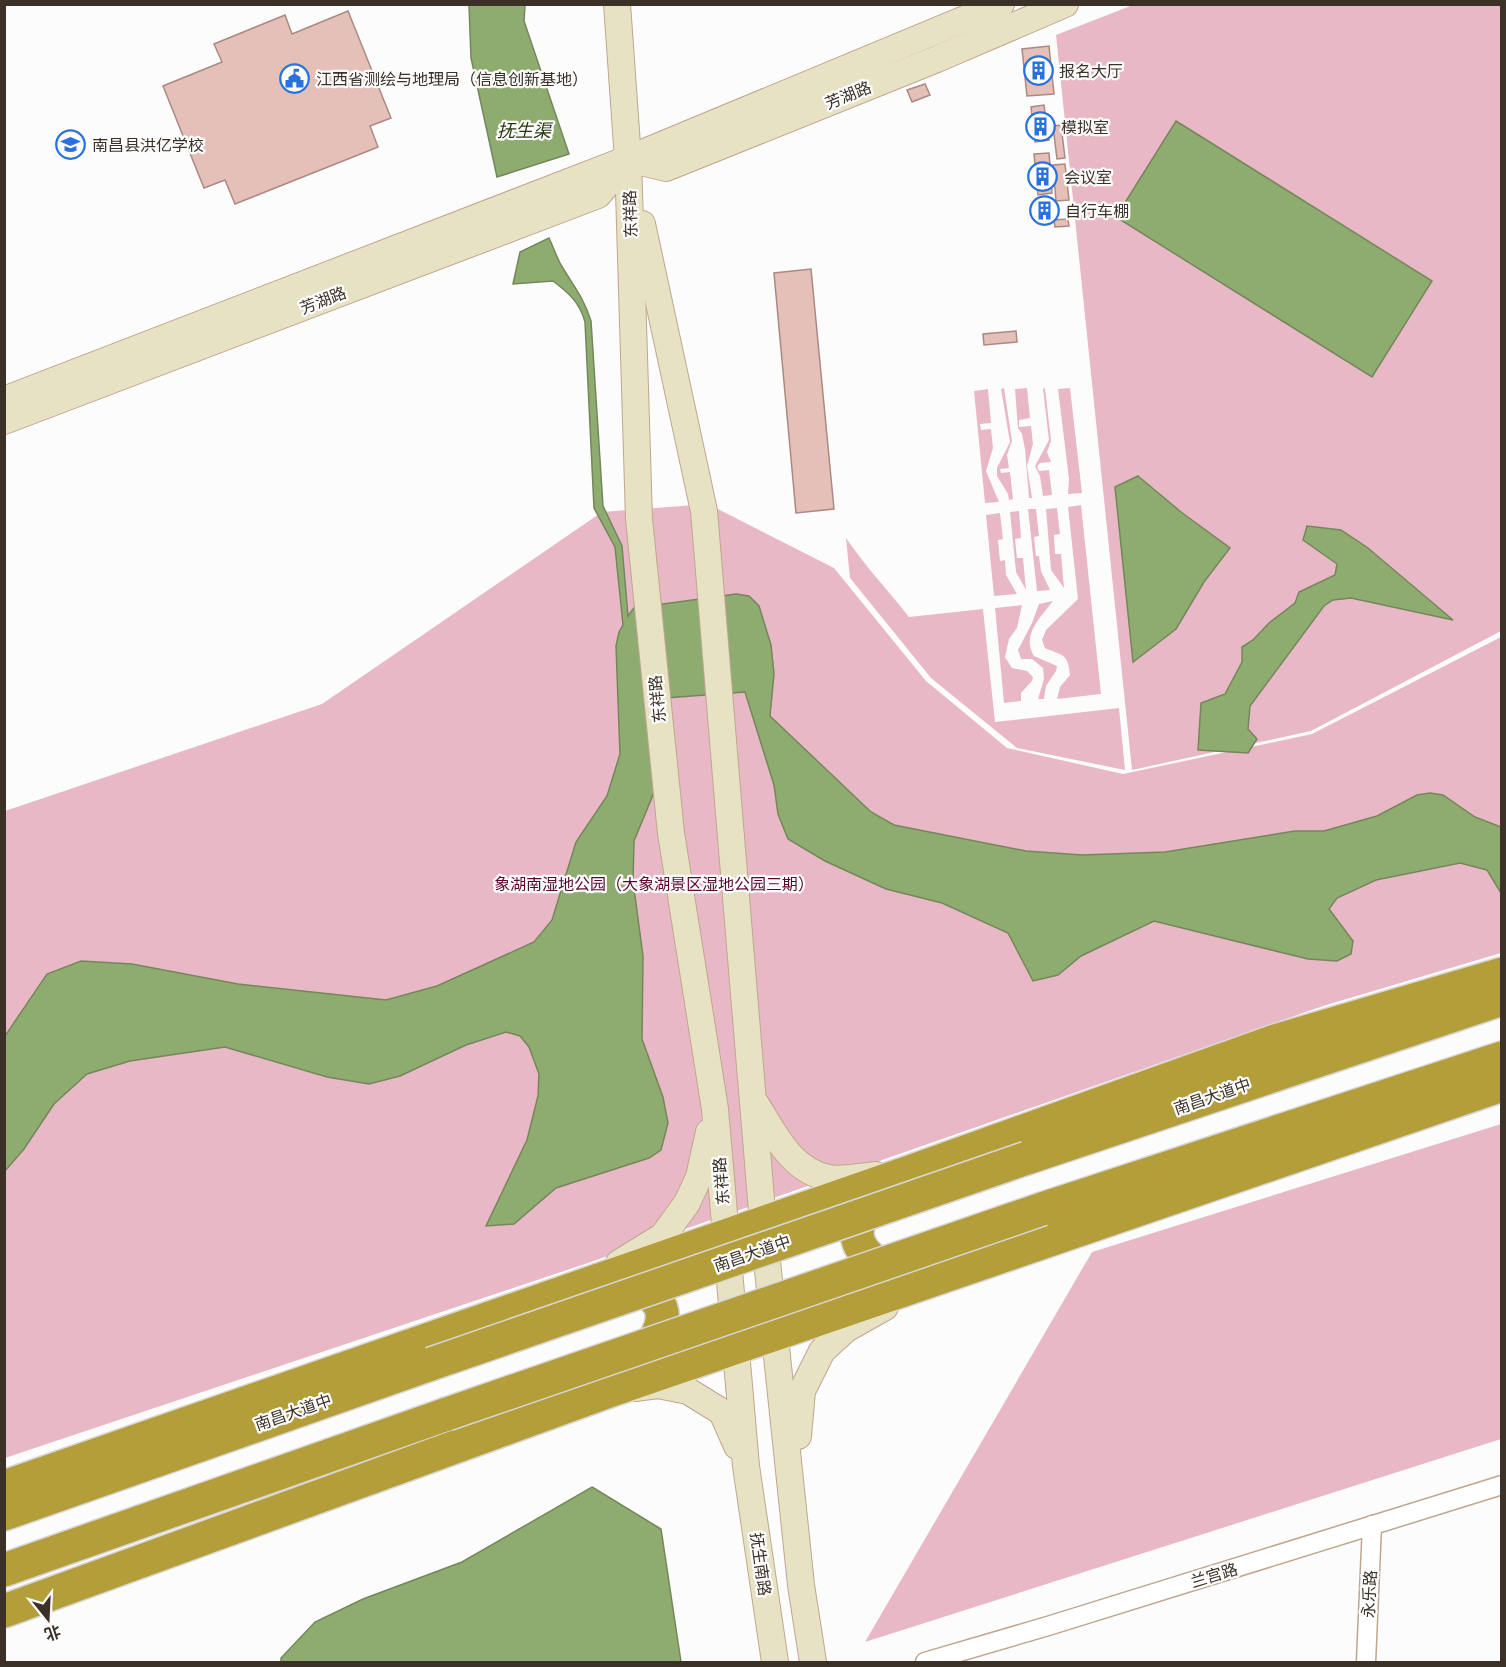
<svg xmlns="http://www.w3.org/2000/svg" width="1506" height="1667" font-family="Helvetica,'Noto Sans SC',sans-serif">
<style>
.green{fill:#e9b8c7}
.water{fill:#8eac70;stroke:#75875a;stroke-width:1.5}
.building{fill:#e5c0b8;stroke:#ab8982;stroke-width:1.5}
.lines{fill:none;stroke-linecap:round;stroke-linejoin:round}
.street-casing{stroke:#c0a68f;stroke-width:21}
.secondary-casing{stroke:#c0a68f;stroke-width:28}
.highway-casing{stroke:#d8d6d4;stroke-width:36}
.street{stroke:#fff;stroke-width:18}
.secondary{stroke:#e8e2c4;stroke-width:26}
.highway{stroke:#b39e39;stroke-width:33}
.highway-bridge-casing{stroke:#d8d6d4;stroke-width:36;stroke-linecap:butt}
.highway-bridge{stroke:#b39e39;stroke-width:33}
.labels{text-anchor:middle;stroke-width:4.5;stroke-linejoin:round;paint-order:stroke}
.poi-label{font-size:16px;fill:#3b3127;stroke:#fcfcfc;text-anchor:start}
.street-label{font-size:16px;fill:#3b3127;stroke:#fcfcfc}
.park-label{font-size:16px;fill:#5a0630;stroke:#fcfcfc}
.water-label{font-size:18px;font-style:italic;fill:#25380c;stroke:#fcfcfc}
</style>
<rect width="100%" height="100%" fill="#fcfcfc"/>
<!-- green -->
<g class="green">
<path d="M1133,5h368v626l-190,100 -179,39 -76,-735z"/>
<path d="M1004,388l8,53 -5,14 2,13 -9,1 1,4 9,-1 3,27 -4,1 -1,-6 -11,-18v-8l13,-26 -9,-53z"/>
<path d="M1027,388l3,30 -11,2v7l12,-1 2,18 -6,22 5,32h-3l-4,-49 -3,-15 -4,-6 -3,-39z"/>
<path d="M1045,388l6,53 -4,11 4,10 -11,1 -3,3 2,5 10,-1 3,25 -9,1 -3,-20 -5,-10 14,-26 -6,-51z"/>
<path d="M1070,388l12,105 -14,1 1,-15 -11,-90z"/>
<path d="M988,389l3,34 -11,1 1,6 10,-1 2,19 -7,23 13,31 -14,1 -11,-112z"/>
<path d="M708,504l126,64 92,113 81,67 116,26 189,-40 189,-97v316l-178,53 -741,259 -577,193v-647l317,-107 280,-192z"/>
<path d="M1081,505l20,189 -44,5 3,-12 10,-12c-2,-22 -7,-19 -25,-27l-3,-8 4,-10 32,-31 -10,-92z"/>
<path d="M1057,508l3,26 -6,1 1,19h6l3,34 -13,-18 -5,-61z"/>
<path d="M1028,509h8l3,27 -5,1 2,19h3l2,15 9,19 -13,1z"/>
<path d="M1019,511l2,27 -6,1 2,19h6l3,32 -10,-18 -6,-60z"/>
<path d="M1000,513l3,26 -5,1 2,21 5,-1 1,15 11,19 -23,2 -8,-81z"/>
<path d="M846,538c19,28 42,52 63,79l74,-8 12,113 124,-14 6,62 -108,-22 -86,-70 -81,-100z"/>
<path d="M1053,601c-12,16 -32,34 -19,55l23,10 -1,5 -10,15 -2,13h-6l6,-20 -1,-11 -11,-9h-11l-3,-9 14,-27 7,-19z"/>
<path d="M1022,605l-5,23 -8,11 -4,18 7,11 15,3 6,6 -1,4 -11,12v8l-17,2 -9,-95z"/>
<path d="M1501,1124v315l-636,203 227,-390z"/>
</g>
<!-- water -->
<g class="water">
<path d="M469,5h56l-1,16 45,133 -72,23 -26,-119z"/>
<path d="M1176,121l256,160 -60,96 -256,-160z"/>
<path d="M549,238c4,8 7,18 12,27 12,20 23,33 30,56l12,185 19,40 6,70 6,-8 102,-14 13,2 10,10 12,39 3,29 -4,42 101,96 23,13 132,26 56,4 83,-3 130,-21h29l53,-15 40,-21 13,-2 13,2 32,22 26,10v66l-14,-23 -27,-7 -84,17 -39,18 -8,11 24,32 -2,13 -14,7 -29,-2 -154,-38 -73,35 -23,19 -25,6 -25,-48 -66,-30 -56,-14 -61,-28 -37,-22 -10,-25 -4,-29 -29,-93 -93,7 3,91 -21,51 -1,40 10,75 -1,83 21,58 5,26 -7,27 -12,8 -93,30 -42,36 -28,2 41,-86 11,-44 1,-22 -10,-27 -9,-11 -14,-4 -40,13 -66,31 -31,8 -42,-7 -102,-30 -95,14 -43,13 -33,30 -30,45 -19,22v-135l42,-62 34,-13 51,3 106,20 148,16 51,-14 97,-44 18,-22 24,-78 31,-46 13,-42 -4,-108 3,-14 4,-7 -8,-78 -21,-39 -9,-186c-5,-19 -16,-29 -32,-41l-40,3 7,-32z"/>
<path d="M1138,476l43,36 49,36 -26,34 -28,47 -43,33 -18,-175z"/>
<path d="M1307,526l34,4 27,18 85,72 -102,-22 -18,2 -9,6 -74,100 -2,23 9,10 -9,14 -50,-3 3,-47 24,-9 17,-32v-15l11,-7 16,-17 26,-20 4,-11 36,-17 2,-11 -34,-24z"/>
<path d="M592,1487l69,42 20,133h-400v-4l34,-36 48,-23 99,-37z"/>
</g>
<!-- building -->
<g class="building">
<path d="M348,11l43,107 -21,8 8,21 -143,57 -10,-24 -21,8 -41,-102 59,-24 -8,-18 71,-29 7,19z"/>
<path d="M1049,46l5,48 -27,2 -5,-47z"/>
<path d="M925,84l5,11 -18,7 -5,-12z"/>
<path d="M1044,105l5,35 -14,2 -4,-35z"/>
<path d="M1061,125l4,33 -8,1 -4,-33z"/>
<path d="M1049,153l3,40 -14,2 -4,-41z"/>
<path d="M1065,164l4,36 -13,1 -3,-36z"/>
<path d="M1050,201l1,20 -13,1 -1,-20z"/>
<path d="M1068,219l1,7 -14,1 -1,-7z"/>
<path d="M811,269l23,240 -38,4 -22,-240z"/>
<path d="M1016,331l1,11 -33,3 -1,-11z"/>
</g>
<g class="lines">
<defs>
<g id="street">
<path d="M925,1662l123,-36 454,-141"/>
<path d="M1366,1662l6,-137"/>
</g>
<g id="secondary">
<path d="M617,4l11,155 11,360 32,314 44,276 31,357 29,196"/>
<path d="M642,224l62,287 59,712 38,362 12,77"/>
<path d="M4,400l624,-241 373,-155"/>
<path d="M4,421l594,-226 30,-36 38,9 271,-109 128,-55"/>
<path d="M756,1104c18,29 35,67 73,74 14,3 33,-2 47,-3"/>
<path d="M619,1263l44,-27 24,-33 12,-26 10,-45"/>
<path d="M635,1388l23,-3 30,6 34,21 15,34"/>
<path d="M798,1436l4,-45 20,-40 24,-22 39,-22"/>
</g>
<g id="highway">
<path d="M1027,1158l475,-159"/>
<path d="M880,1197c-28,23 -33,47 0,68 7,4 13,8 21,10"/>
<path d="M1042,1209l460,-151"/>
<path d="M619,1285c11,0 18,4 27,8 32,16 10,49 -7,67"/>
<path d="M4,1487l908,-316 363,-130 227,-67"/>
<path d="M4,1514l427,-150"/>
<path d="M4,1570l443,-156"/>
<path d="M4,1611l605,-220 893,-306"/>
</g>
</defs>
<!-- street casing -->
<use href="#street" class="street-casing"/>
<!-- secondary casing -->
<use href="#secondary" class="secondary-casing"/>
<!-- highway casing -->
<use href="#highway" class="highway-casing"/>
<!-- street -->
<use href="#street" class="street"/>
<!-- secondary -->
<use href="#secondary" class="secondary"/>
<!-- highway -->
<use href="#highway" class="highway"/>
<defs>
<g id="highway-bridge">
<path d="M431,1364l596,-206"/>
<path d="M447,1414l595,-205"/>
</g>
</defs>
<!-- highway-bridge casing -->
<use href="#highway-bridge" class="highway-bridge-casing"/>
<!-- highway-bridge -->
<use href="#highway-bridge" class="highway-bridge"/>
</g>
<!-- icons -->
<defs>
<symbol id="building-ring" viewBox="-11 -11 22 22"><circle r="9.5" fill="#fcfcfc" stroke="#2972de" stroke-width="1.5"/><path d="M-4-6H4V6H1V3H-1V6H-4ZM-2.5-4.3h1.7v1.8h-1.7ZM.8-4.3h1.7v1.8H.8ZM-2.5-1h1.7V.8h-1.7ZM.8-1h1.7V.8H.8Z" fill="#2972de"/></symbol>
<symbol id="civic-ring" viewBox="-11 -11 22 22"><circle r="9.5" fill="#fcfcfc" stroke="#2972de" stroke-width="1.5"/><path d="M-.6-6.5H3V-4.5H.6V-3L4-1V1h2V6H-6V1h2V-1L-.6-3ZM-1.2 2.5V6h2.4V2.5Z" fill="#2972de"/></symbol>
<symbol id="school-ring" viewBox="-11 -11 22 22"><circle r="9.5" fill="#fcfcfc" stroke="#2972de" stroke-width="1.5"/><path d="M0-5L7-2L0 1L-7-2ZM-4 1L0 2.5L4 1V4Q0 6-4 4Z" fill="#2972de"/></symbol>
</defs>
<g fill-rule="evenodd">
<use href="#building-ring" x="1022" y="54" width="33" height="33"/>
<use href="#civic-ring" x="278" y="62" width="33" height="33"/>
<use href="#building-ring" x="1024" y="110" width="33" height="33"/>
<use href="#school-ring" x="54" y="128" width="33" height="33"/>
<use href="#building-ring" x="1026" y="160" width="33" height="33"/>
<use href="#building-ring" x="1028" y="194" width="33" height="33"/>
</g>
<g class="labels">
<!-- poi labels -->
<g class="poi-label">
<text x="1059" y="77">报名大厅</text>
<text x="316" y="85">江西省测绘与地理局（信息创新基地）</text>
<text x="1061" y="133">模拟室</text>
<text x="92" y="151">南昌县洪亿学校</text>
<text x="1064" y="183">会议室</text>
<text x="1065" y="217">自行车棚</text>
</g>
<!-- street labels -->
<g class="street-label">
<text transform="translate(848 95) rotate(-22)" y="6">芳湖路</text>
<text transform="translate(630 214) rotate(-92)" y="6">东祥路</text>
<text transform="translate(323 300) rotate(-21)" y="6">芳湖路</text>
<text transform="translate(657 699) rotate(-96)" y="6">东祥路</text>
<text transform="translate(1212 1096) rotate(-19)" y="6">南昌大道中</text>
<text transform="translate(721 1181) rotate(-95)" y="6">东祥路</text>
<text transform="translate(752 1253) rotate(-19)" y="6">南昌大道中</text>
<text transform="translate(293 1412) rotate(-19)" y="6">南昌大道中</text>
<text transform="translate(761 1564) rotate(82)" y="6">抚生南路</text>
<text transform="translate(1214 1575) rotate(-17)" y="6">兰宫路</text>
<text transform="translate(1369 1594) rotate(-87)" y="6">永乐路</text>
</g>
<!-- park labels -->
<g class="park-label">
<text x="654" y="890">象湖南湿地公园（大象湖景区湿地公园三期）</text>
</g>
<!-- water labels -->
<g class="water-label">
<text x="524" y="137">抚生渠</text>
</g>
</g>
<!-- border -->
<rect width="1506" height="1667" fill="none" stroke="#3b3127" stroke-width="12"/>
<!-- north arrow -->
<g transform="translate(48 1619) rotate(162)" stroke="#fcfcfc" stroke-width="4.5" paint-order="stroke">
<path d="M0-4.5L10 22L0 15L-10 22Z" fill="#3b3127"/>
<text y="-9" font-size="16" font-weight="bold" text-anchor="middle" fill="#3b3127">北</text>
</g>
</svg>
